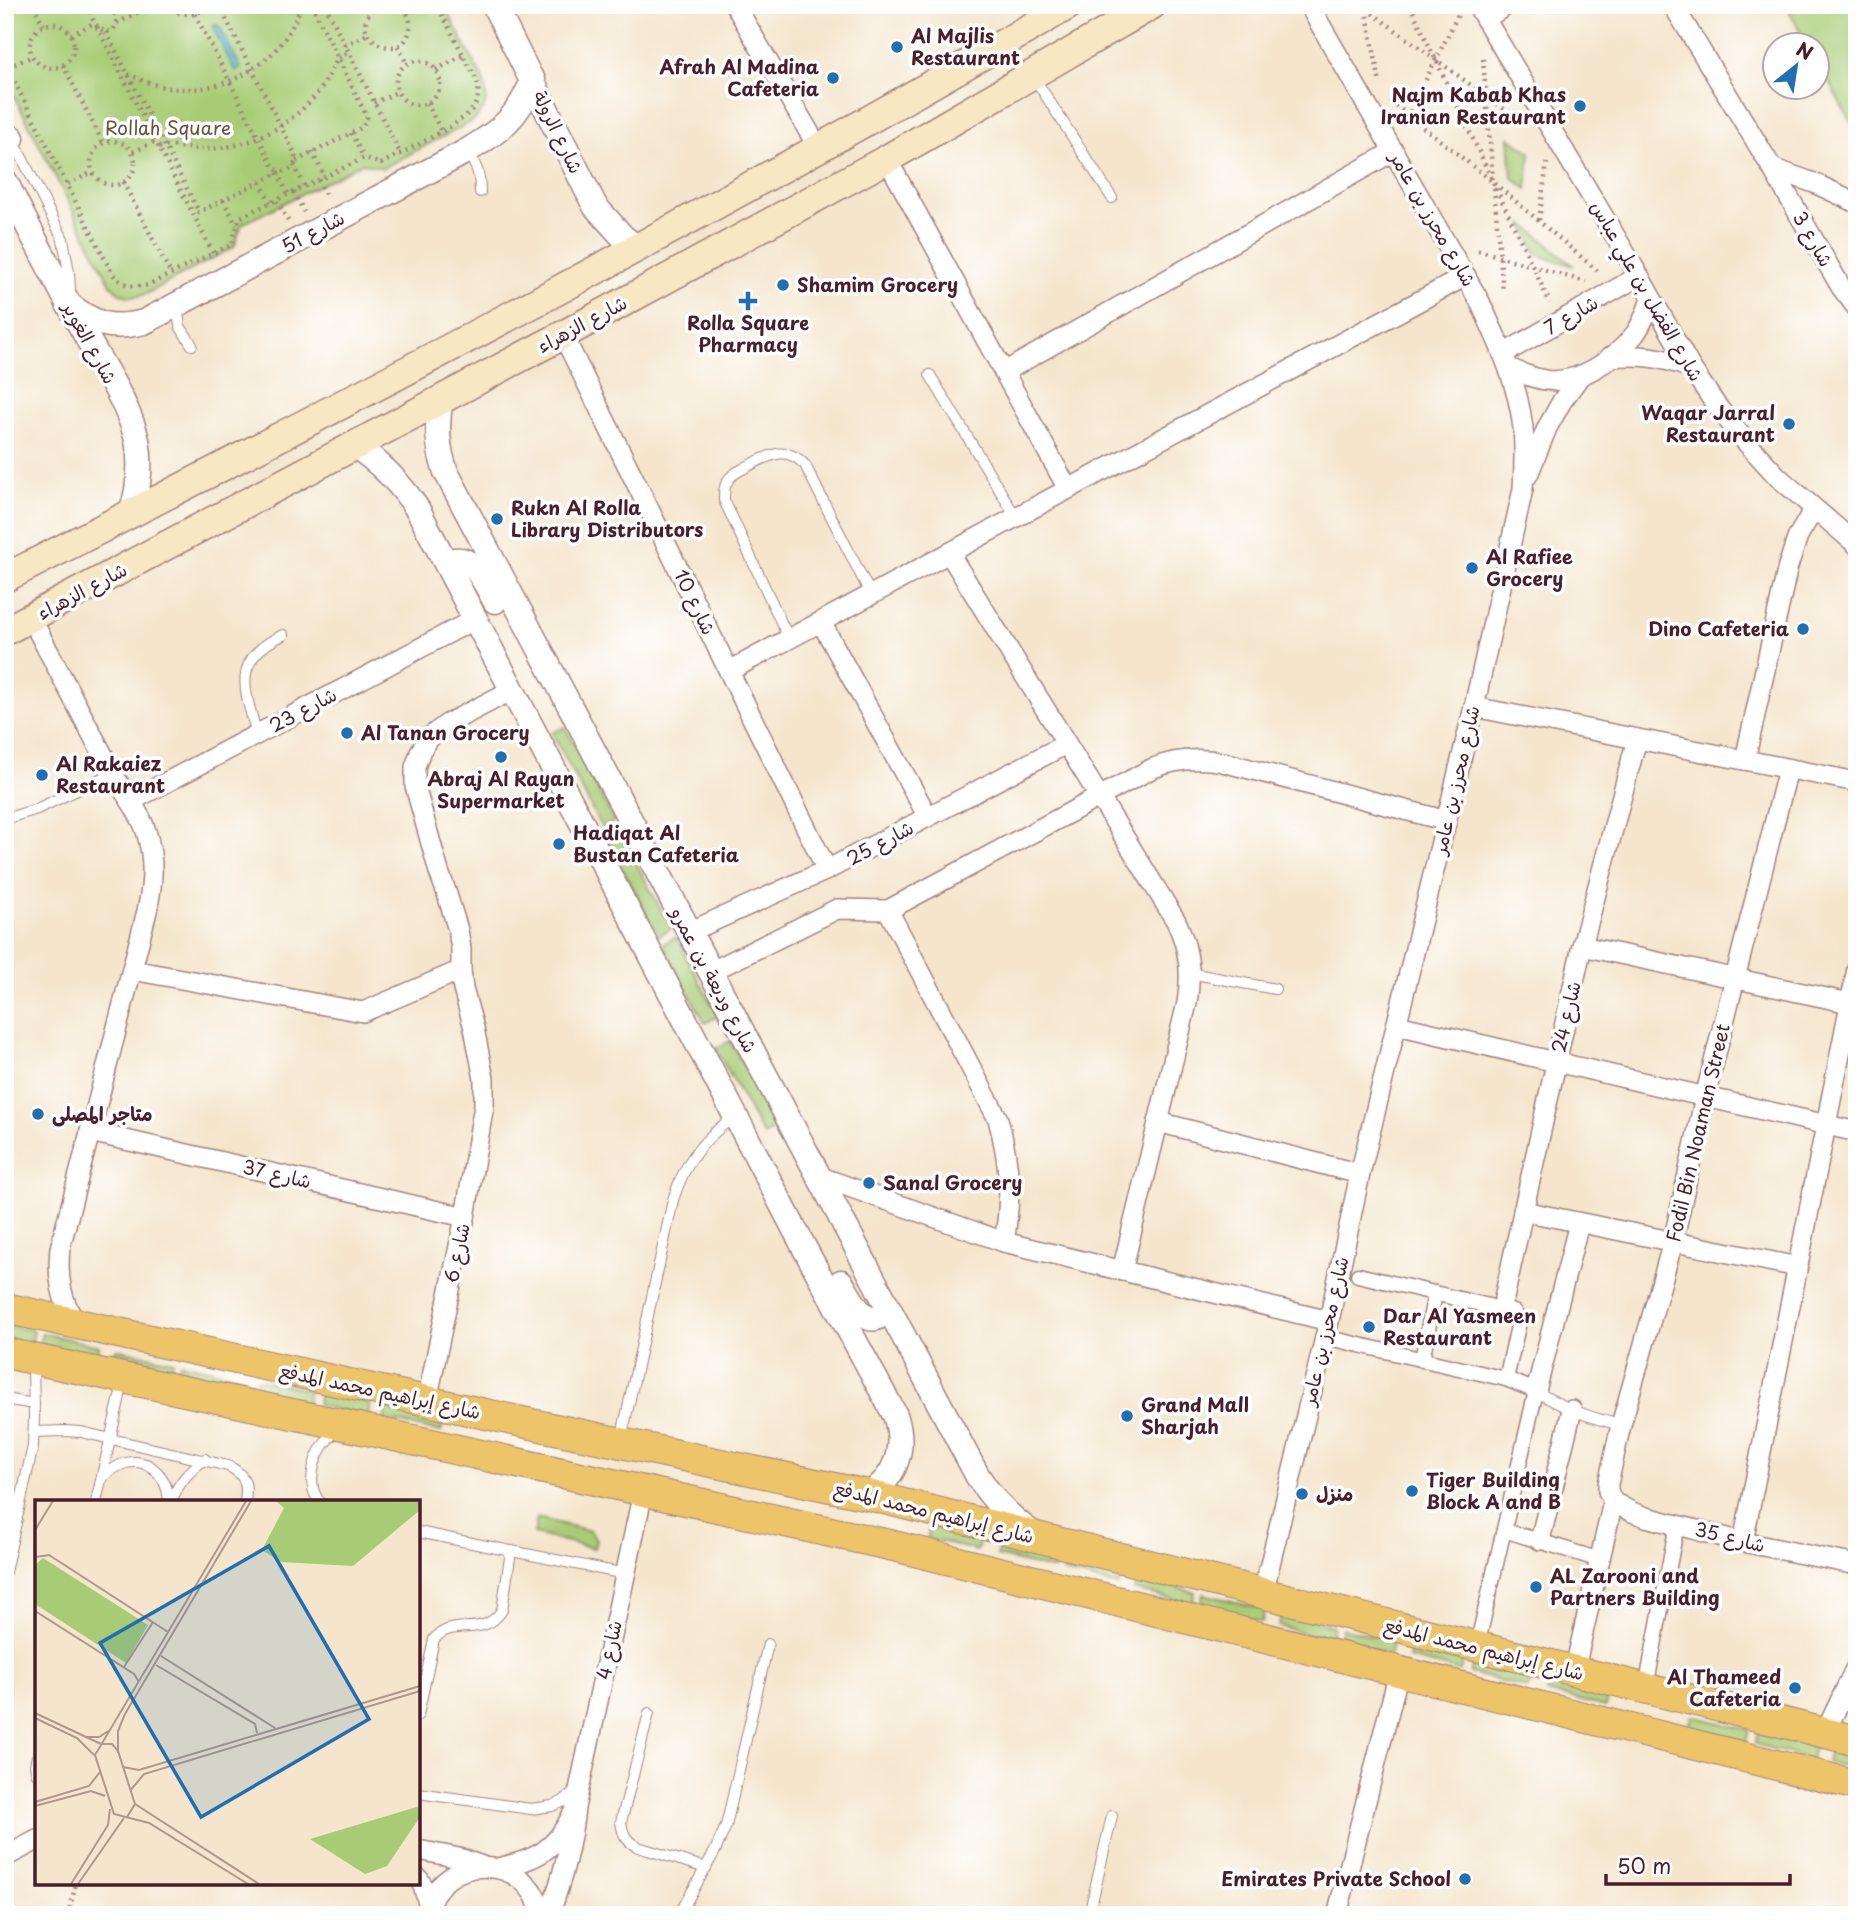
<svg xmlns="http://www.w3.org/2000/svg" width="1862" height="1920" font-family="'Playpen Sans','Playpen Sans Arabic',sans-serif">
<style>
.green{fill:#a8cc75;stroke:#797650;stroke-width:2}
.water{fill:#41aebf;stroke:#466675;stroke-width:2}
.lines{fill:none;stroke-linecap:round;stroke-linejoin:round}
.service-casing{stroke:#9f827c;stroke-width:12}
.pedestrian-casing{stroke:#9f827c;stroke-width:17}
.minor-casing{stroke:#9f827c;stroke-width:22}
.tertiary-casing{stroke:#9f827c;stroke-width:27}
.secondary-casing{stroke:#9f827c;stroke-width:31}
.primary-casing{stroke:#9f827c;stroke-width:32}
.path{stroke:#9f827c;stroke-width:4.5;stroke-dasharray:2 5;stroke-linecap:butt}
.service{stroke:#fff;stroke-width:10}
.pedestrian{stroke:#fff;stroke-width:14}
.minor{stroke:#fff;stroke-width:19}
.tertiary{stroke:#fff;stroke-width:24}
.secondary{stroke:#f8e7c3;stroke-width:28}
.primary{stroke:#eec469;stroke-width:30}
.poi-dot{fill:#1f6fb2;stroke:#fff;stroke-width:2.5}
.labels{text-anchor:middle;stroke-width:7;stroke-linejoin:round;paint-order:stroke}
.poi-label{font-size:19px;font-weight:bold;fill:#4a1f2b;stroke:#fff;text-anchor:start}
.park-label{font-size:19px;fill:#665341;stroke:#fff}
.street-label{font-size:19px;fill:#4a1f2b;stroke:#fff}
.inset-road{fill:none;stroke:#b0968c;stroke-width:2}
.view{fill:#1f6fb2;fill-opacity:0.15;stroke:#1f6fb2;stroke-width:3.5}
.inset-edge{fill:none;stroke:#4a1f2b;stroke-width:3.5}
</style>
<rect width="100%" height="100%" fill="#fff"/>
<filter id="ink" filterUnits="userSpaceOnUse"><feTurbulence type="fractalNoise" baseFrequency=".0143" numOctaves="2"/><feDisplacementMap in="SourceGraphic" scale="14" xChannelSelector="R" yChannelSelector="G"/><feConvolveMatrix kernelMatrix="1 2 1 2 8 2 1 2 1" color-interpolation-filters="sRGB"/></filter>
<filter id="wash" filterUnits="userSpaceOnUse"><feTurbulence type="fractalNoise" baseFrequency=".00686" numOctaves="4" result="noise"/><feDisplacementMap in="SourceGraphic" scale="28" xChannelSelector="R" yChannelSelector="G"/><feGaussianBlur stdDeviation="1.57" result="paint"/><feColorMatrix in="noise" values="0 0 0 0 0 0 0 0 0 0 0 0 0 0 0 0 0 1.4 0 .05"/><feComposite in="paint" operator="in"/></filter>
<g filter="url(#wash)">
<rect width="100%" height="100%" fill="#f4e5cc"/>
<!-- green -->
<g class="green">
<path d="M5,5h439l39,75c7,18 3,31 -12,42l-88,46 -21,-5 -120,61 -8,23 -88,47c-14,5 -25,3 -35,-9l-106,-207z"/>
<path d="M1792,5h65v128l-40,-72 -1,-15 -8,-1 -20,-36z"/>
<path d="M1509,137l21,15 -3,37 -15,-12z"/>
<path d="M1523,223l51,43 -37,-11z"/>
<path d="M565,727l49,94 -12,7 -50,-95z"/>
<path d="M621,834l50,95 -13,7 -50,-95z"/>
<path d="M676,937l42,79 -13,7 -42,-79z"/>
<path d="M730,1041l47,87 -14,7 -47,-86z"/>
<path d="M5,1325l29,6 -3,13 -26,-6z"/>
<path d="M42,1333l57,13 -2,12 -58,-13z"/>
<path d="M116,1349l57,12 -2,12 -58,-12z"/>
<path d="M180,1363l57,12 -2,12 -58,-12z"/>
<path d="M257,1379l52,11 -3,13 -52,-11z"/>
<path d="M320,1393l50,10 -2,13 -51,-11z"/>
<path d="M387,1407l57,12 -3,13 -57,-13z"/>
<path d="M537,1518l53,13 6,8 -2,9 -60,-14z"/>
<path d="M930,1526l50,13 -3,12 -50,-13z"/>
<path d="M1000,1543l57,14 -3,13 -57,-14z"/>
<path d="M1066,1560l55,13 -3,13 -55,-14z"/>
<path d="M1137,1577l58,15 -3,12 -58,-14z"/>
<path d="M1203,1594l62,15 -3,13 -62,-16z"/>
<path d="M1282,1613l51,13 -3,13 -51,-13z"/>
<path d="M1342,1628l51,13 -3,13 -51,-14z"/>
<path d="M1412,1646l51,12 -3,13 -52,-13z"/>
<path d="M1474,1660l57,15 -3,13 -58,-15z"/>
<path d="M1549,1679l59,15 -3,13 -59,-15z"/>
<path d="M1692,1716l57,14 -3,12 -57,-15z"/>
<path d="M1758,1732l56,15 -3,12 -56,-15z"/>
<path d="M1830,1751l27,7v12l-30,-8z"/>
</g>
<!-- water -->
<path class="water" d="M216,24l4,4 21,40 -6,3 -22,-43z"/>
</g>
<g filter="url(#ink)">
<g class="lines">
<defs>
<g id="service">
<path d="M1033,76l79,122"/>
<path d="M5,124l58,115 6,33 1,19"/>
<path d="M466,152c11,12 14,23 14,40"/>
<path d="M5,221l16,-8"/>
<path d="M177,307l3,19 12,19"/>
<path d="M930,375l86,142"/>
<path d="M789,639l-65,-139c0,-8 0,-15 5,-21 5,-7 13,-9 19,-13 21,-10 38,-22 57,-1l66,130"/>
<path d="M257,734c-13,-45 -26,-75 26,-99"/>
<path d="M5,819l32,-10 76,-36"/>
<path d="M1190,973l85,16"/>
<path d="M1536,1391c27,17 54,27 85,34"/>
<path d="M5,1399l29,5"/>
<path d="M34,1432l31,-1 16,1 147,34c17,8 20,18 17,36"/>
<path d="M621,1440l52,-240c12,-39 29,-60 62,-84"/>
<path d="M102,1477c7,-5 15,-12 24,-14 26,-6 42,16 43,39"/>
<path d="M96,1502l27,-119"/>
<path d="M171,1502c7,-19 18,-31 34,-43"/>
<path d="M320,1502c-18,-19 -2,-62 19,-71"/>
<path d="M418,1532l207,42"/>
<path d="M5,1572l28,-126 1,-28 -1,-55"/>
<path d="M649,1713l-28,109c2,13 5,19 17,25l68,21"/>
<path d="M418,1715l16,-76c21,-23 49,1 68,-29l9,-59"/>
<path d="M37,1756l-2,9 2,9"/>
<path d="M418,1793l113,16 21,-3 10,-4 14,-11"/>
<path d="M679,1915l36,-64 11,-25 42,-182"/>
<path d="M1089,1915l23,-99"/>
</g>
<g id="pedestrian">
<path d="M1358,1275l156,37 4,6 1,4 -13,57"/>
<path d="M1325,1337l181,42 30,12 -59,255"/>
<path d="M1422,1360l13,-67"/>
<path d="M1504,1530l96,30"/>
<path d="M1646,1688l31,-164"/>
</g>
<g id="minor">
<path d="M735,5l84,144"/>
<path d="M1477,5l162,271 52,92 25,37 30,37 32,35 79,68"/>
<path d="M1673,5l99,163 69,119 16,21"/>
<path d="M1485,19l22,-14"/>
<path d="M887,159l181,330"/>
<path d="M1772,168l42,15 43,20"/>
<path d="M563,335l264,535"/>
<path d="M1503,354l136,-78"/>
<path d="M1610,357c31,-3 52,0 81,11"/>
<path d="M1509,368c11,5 24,10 36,12 34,5 70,-21 90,-46 8,-11 12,-23 16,-35"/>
<path d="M1004,372l390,-221"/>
<path d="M1528,475l19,-47 15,-27 18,-25"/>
<path d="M949,553l227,368c13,27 16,52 11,82l-65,268"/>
<path d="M31,618c27,51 53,102 80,152 11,21 28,39 35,61 9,29 7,52 1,80l-87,337c-3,29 1,53 17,77"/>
<path d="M821,622l107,195"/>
<path d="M729,671l737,-395"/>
<path d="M1474,707l383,75"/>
<path d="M1745,760l43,-194 10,-30 16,-27"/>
<path d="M1788,769l-83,328 -32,145 -52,183 -13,59v7l5,11 19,10 14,5 97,25 114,23"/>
<path d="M131,801l344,-182"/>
<path d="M888,910l110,209c12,45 14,77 6,123"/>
<path d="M689,932l138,-62 239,-126"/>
<path d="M1582,946l268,57"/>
<path d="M132,970l231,42 98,-42"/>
<path d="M710,972l127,-63 51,1 263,-141c24,-10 46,-12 72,-7l224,59"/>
<path d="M1397,1025l460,107"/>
<path d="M1158,1122l202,52"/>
<path d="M90,1132l375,85"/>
<path d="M818,1176l186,66 325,79"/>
<path d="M1523,1211l275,56"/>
<path d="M1504,1298l78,-352 55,-207"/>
<path d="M1536,1391l43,-168"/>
<path d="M427,1401l38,-184 19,-112v-26l-10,-51 -11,-39 -2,-19v-21l-3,-19 -12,-39 -7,-19 -24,-86v-19l6,-17 11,-15 15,-11 65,-34"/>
<path d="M1540,1540l32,-130"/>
<path d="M1743,1542l114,-573"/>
<path d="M1263,1593l66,-272 31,-147 114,-467 49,-218c1,-21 2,-41 0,-61 -5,-45 -24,-85 -43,-126l-171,-297"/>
<path d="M1574,1672l39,-170"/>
<path d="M1825,1733l32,-68"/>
<path d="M418,1850l41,8 23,8"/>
<path d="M5,1857l32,-17"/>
<path d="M498,1868c37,-8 57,-17 74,-53"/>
<path d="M418,1878l5,8 5,17"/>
<path d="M426,1915c13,-65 106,-62 115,0"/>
<path d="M549,1915c13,-35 22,-69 26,-107l68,-316"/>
<path d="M1337,1915l62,-243"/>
</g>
<g id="tertiary">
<path d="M494,5l101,201 27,30 15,12"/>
<path d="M5,142l7,-4"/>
<path d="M5,181c26,51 52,103 80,153 17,31 44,71 52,106 5,25 2,49 -6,74"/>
<path d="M68,304c27,21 43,26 76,18l321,-170c34,-20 53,-34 68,-72"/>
<path d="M441,399c-5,26 -4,48 5,73l531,1003c15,25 34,44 58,60"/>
<path d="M355,446c26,17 46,38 63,64l387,739 90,166c11,32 2,62 -27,80"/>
<path d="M446,563c27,-13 38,19 49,38"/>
<path d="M841,1282c10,16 26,55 47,26"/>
</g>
<g id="secondary">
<path d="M5,578c359,-183 716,-369 1064,-573"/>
<path d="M5,631l558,-296 324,-176 265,-154"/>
</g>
<g id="primary">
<path d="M5,1308l531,117 332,70 989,246"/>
<path d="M5,1353l344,73 545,120 963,239"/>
</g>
</defs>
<!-- service casing -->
<use href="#service" class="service-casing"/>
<!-- pedestrian casing -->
<use href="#pedestrian" class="pedestrian-casing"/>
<!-- minor casing -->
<use href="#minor" class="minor-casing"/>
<!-- tertiary casing -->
<use href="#tertiary" class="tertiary-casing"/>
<!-- secondary casing -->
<use href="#secondary" class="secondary-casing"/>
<!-- primary casing -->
<use href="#primary" class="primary-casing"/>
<!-- path -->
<g class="path">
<path d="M33,5l11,21"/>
<path d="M91,5c-3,11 5,23 15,27l7,-2c6,-9 2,-16 -2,-25"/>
<path d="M117,5l1,2"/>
<path d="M166,5c14,13 31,11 46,0"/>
<path d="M325,5l75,148"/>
<path d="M379,5c-42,26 25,66 31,23 1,-10 -4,-18 -13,-23"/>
<path d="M1361,5l158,115"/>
<path d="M1410,5l140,298"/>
<path d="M1366,9l14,74"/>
<path d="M195,14l77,150 5,6c10,3 15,-1 19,-9l-2,-9 -75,-147"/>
<path d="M407,14l19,-9"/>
<path d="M117,23l36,-18"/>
<circle cx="52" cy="46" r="22"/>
<path d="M97,27l116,226"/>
<path d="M106,32l93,180"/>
<path d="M71,35l23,-12"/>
<path d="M345,45l23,-11"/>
<path d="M398,46l9,18"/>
<path d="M1483,59l10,120"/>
<circle cx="418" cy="83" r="22"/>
<path d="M5,63l106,208c9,14 21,17 37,14l84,-41 7,-26 125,-60 17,6c21,-12 81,-39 93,-57 5,-9 5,-17 3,-26l-40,-76"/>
<path d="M63,65l40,78"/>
<path d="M8,67l25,-11"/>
<path d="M436,70l27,-15"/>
<path d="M128,74c13,6 27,12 41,14 58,8 115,-27 132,-83"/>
<path d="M1390,101l103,81 107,91"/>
<path d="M374,103l23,-11"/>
<path d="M427,103l14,28"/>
<path d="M1404,124l54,-109"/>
<path d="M351,133l13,25"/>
<circle cx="113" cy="163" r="22"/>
<path d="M159,148c11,-5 26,1 38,1 25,1 51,-5 73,-17 19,-10 37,-25 50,-42 6,-8 14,-27 19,-32 3,-3 7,-4 10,-5"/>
<path d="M133,152l23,-11"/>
<path d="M312,152l13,25"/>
<path d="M296,161l67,-34 4,-10 -55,-112"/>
<path d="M294,165l11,22"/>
<path d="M277,173l12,22"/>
<path d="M318,180l9,18"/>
<path d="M123,182l48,92"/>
<path d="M260,182l11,21"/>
<path d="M68,184l25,-12"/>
<path d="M1494,188l9,104"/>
<path d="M294,192l10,20"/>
<path d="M223,200l14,25"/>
<path d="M277,201l11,20"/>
<path d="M197,213l83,-41"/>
<path d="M1539,220l8,-57"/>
<path d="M1478,250l108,32"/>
<path d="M68,1915l8,-32"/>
</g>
<!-- service -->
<use href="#service" class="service"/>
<!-- pedestrian -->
<use href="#pedestrian" class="pedestrian"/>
<!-- minor -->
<use href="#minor" class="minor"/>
<!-- tertiary -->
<use href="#tertiary" class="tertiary"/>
<!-- secondary -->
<use href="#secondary" class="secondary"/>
<!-- primary -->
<use href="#primary" class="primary"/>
</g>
</g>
<!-- markers -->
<g class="poi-dot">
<circle cx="897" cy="47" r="7"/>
<circle cx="833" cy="78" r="7"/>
<circle cx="1580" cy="106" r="7"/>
<circle cx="783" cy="285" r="7"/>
<path d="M744.5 290.5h7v7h7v7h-7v7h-7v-7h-7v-7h7z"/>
<circle cx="1789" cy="424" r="7"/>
<circle cx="497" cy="519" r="7"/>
<circle cx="1472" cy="568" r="7"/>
<circle cx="1803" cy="629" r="7"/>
<circle cx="347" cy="733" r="7"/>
<circle cx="501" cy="757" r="7"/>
<circle cx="42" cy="775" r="7"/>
<circle cx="559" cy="844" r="7"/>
<circle cx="38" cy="1114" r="7"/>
<circle cx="869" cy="1183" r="7"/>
<circle cx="1369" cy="1327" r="7"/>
<circle cx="1127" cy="1416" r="7"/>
<circle cx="1412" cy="1491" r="7"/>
<circle cx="1302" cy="1494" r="7"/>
<circle cx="1536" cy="1587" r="7"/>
<circle cx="1795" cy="1688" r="7"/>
<circle cx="1465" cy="1879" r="7"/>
</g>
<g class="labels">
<!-- poi labels -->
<g class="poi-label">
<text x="911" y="43">Al Majlis<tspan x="911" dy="22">Restaurant</tspan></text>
<text x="819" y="74" text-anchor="end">Afrah Al Madina<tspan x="819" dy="22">Cafeteria</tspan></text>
<text x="1566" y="102" text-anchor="end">Najm Kabab Khas<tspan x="1566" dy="22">Iranian Restaurant</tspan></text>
<text x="797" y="292">Shamim Grocery</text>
<text x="748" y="330" text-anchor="middle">Rolla Square<tspan x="748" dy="22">Pharmacy</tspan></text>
<text x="1775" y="420" text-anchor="end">Waqar Jarral<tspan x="1775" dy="22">Restaurant</tspan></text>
<text x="511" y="515">Rukn Al Rolla<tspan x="511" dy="22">Library Distributors</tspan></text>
<text x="1486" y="564">Al Rafiee<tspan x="1486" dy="22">Grocery</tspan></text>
<text x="1789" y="636" text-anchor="end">Dino Cafeteria</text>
<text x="361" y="740">Al Tanan Grocery</text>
<text x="56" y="771">Al Rakaiez<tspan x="56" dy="22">Restaurant</tspan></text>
<text x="501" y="786" text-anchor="middle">Abraj Al Rayan<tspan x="501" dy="22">Supermarket</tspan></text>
<text x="573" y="840">Hadiqat Al<tspan x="573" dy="22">Bustan Cafeteria</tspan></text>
<text x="52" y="1121">متاجر المصلى</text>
<text x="883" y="1190">Sanal Grocery</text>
<text x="1383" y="1323">Dar Al Yasmeen<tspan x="1383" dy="22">Restaurant</tspan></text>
<text x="1141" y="1412">Grand Mall<tspan x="1141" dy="22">Sharjah</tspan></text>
<text x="1426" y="1487">Tiger Building<tspan x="1426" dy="22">Block A and B</tspan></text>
<text x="1316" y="1501">منزل</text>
<text x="1550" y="1583">AL Zarooni and<tspan x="1550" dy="22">Partners Building</tspan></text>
<text x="1781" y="1684" text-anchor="end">Al Thameed<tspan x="1781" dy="22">Cafeteria</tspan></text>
<text x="1451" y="1886" text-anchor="end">Emirates Private School</text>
</g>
<!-- park labels -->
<g class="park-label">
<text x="168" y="135">Rollah Square</text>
</g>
<!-- street labels -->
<g class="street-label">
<text transform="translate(558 132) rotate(64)" y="7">شارع الرولة</text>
<text transform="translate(1433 219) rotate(60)" y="7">شارع محرز بن عامر</text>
<text transform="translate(313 232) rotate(-28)" y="7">شارع 51</text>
<text transform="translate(1813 239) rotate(60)" y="7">شارع 3</text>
<text transform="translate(1647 291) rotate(60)" y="7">شارع الفضل بن علي عباس</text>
<text transform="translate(1571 315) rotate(-30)" y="7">شارع 7</text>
<text transform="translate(582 324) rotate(-28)" y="7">شارع الزهراء</text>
<text transform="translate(90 343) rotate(61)" y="7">شارع الغوير</text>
<text transform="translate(82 591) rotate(-28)" y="7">شارع الزهراء</text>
<text transform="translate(695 602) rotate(64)" y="7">شارع 10</text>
<text transform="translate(303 710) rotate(-28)" y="7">شارع 23</text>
<text transform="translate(1456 780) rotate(-77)" y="7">شارع محرز بن عامر</text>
<text transform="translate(880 843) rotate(-28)" y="7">شارع 25</text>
<text transform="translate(714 980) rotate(62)" y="7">شارع وديعة بن عمرو</text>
<text transform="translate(1566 1017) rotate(-77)" y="7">شارع 24</text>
<text transform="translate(1698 1133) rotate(-77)" y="7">Fodil Bin Noaman Street</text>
<text transform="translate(277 1174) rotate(13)" y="7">شارع 37</text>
<text transform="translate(457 1253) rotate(-78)" y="7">شارع 6</text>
<text transform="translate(1325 1331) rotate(-77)" y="7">شارع محرز بن عامر</text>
<text transform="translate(380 1391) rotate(12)" y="7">شارع إبراهيم محمد المدفع</text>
<text transform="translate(934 1512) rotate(14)" y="7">شارع إبراهيم محمد المدفع</text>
<text transform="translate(1730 1537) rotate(14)" y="7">شارع 35</text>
<text transform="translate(1484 1649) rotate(14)" y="7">شارع إبراهيم محمد المدفع</text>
<text transform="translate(609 1650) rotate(-78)" y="7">شارع 4</text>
</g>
</g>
<!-- overview -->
<g transform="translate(35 1500)">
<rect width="385" height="385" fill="#f4e5cc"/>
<path d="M241,1h144v9l-67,56 -72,-4 -19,-12 22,-42zM8,58l105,67 -22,38 -91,-59v-39zM385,306v11l-33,49 -22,8 -55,-35z" fill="#a8cc75"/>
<path class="inset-road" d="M211,1l-151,254 19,59 35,9 99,61M0,30l18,-29M1,57l13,-2 119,77M0,111l99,63 5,8M126,156l114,72M121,165l99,59 2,9M89,167l29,-45M0,213l66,31M0,218l42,20 17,17M50,237h14l11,-7M67,244h10l6,7 17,53 -8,13M83,253v-22l7,-17 126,-213M88,267l16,3 281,-84M95,291l14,-17 276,-83M0,302l54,-16 11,-14M100,304l124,80M0,306l56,-15 14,5M36,384l37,-59 2,-16M43,384l46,-66"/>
<path class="view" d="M234,46l100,173 -168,98 -101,-174z"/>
<rect width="385" height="385" class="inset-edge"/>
</g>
<!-- margin -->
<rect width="1862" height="1920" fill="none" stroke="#fff" stroke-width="28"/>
<!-- north arrow -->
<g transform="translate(1796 66) rotate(30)"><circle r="33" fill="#ffffff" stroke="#b7a5aa" stroke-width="2"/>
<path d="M0-5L12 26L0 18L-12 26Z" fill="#1f6fb2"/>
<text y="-10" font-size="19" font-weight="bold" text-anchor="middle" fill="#4a1f2b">N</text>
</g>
<!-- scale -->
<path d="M1606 1874v10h184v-10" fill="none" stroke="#4a1f2b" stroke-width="3.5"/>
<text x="1617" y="1874" font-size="21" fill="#4a1f2b" stroke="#ffffff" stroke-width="5" paint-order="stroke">50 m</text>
</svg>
